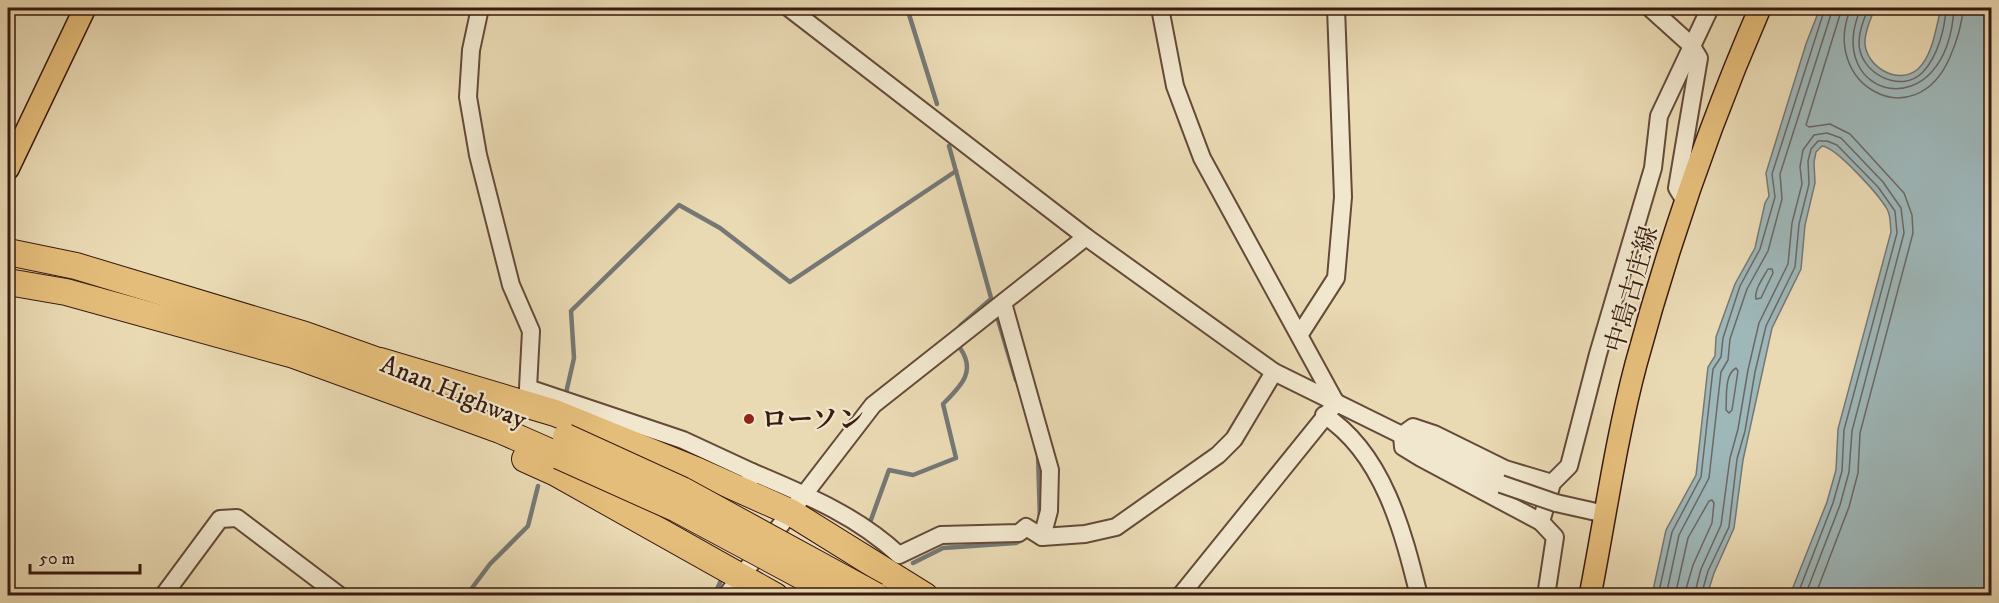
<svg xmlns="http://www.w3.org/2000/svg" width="1999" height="603" font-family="'IM FELL DW Pica','Noto Serif JP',serif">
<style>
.water{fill:#9eb7b9;stroke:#757875;stroke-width:1.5}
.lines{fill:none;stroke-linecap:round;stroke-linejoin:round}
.shore{stroke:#6b6864;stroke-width:1.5}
.stream{stroke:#757875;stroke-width:4.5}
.minor-casing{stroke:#644a38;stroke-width:20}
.major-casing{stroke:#381a0f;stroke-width:24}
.highway-casing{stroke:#381a0f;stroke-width:28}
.minor{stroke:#f1e7ce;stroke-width:16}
.major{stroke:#e5bd7a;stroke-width:21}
.highway{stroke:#e5bd7a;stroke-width:26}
.minor-bridge-casing{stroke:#644a38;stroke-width:20;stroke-linecap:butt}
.highway-bridge-casing{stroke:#381a0f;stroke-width:28;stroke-linecap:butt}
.minor-bridge{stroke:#f1e7ce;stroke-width:16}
.highway-bridge{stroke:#e5bd7a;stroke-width:26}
.poi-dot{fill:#8f2418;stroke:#f1e7ce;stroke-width:2}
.labels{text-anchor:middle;stroke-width:4.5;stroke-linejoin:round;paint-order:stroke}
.street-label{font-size:26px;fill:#381a0f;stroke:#f1e7ce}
.poi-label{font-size:26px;font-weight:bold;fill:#381a0f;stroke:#f1e7ce;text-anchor:start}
</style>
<rect width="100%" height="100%" fill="#eadab4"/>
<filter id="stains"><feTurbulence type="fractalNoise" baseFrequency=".00333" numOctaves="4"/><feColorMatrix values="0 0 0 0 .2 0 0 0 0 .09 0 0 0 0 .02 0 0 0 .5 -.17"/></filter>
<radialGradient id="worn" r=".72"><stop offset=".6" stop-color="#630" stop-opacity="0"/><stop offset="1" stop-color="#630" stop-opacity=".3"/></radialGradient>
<!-- water -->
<path class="water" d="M1820,8h55c-4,10 -11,24 -10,36 2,23 33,42 53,25 15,-14 18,-42 23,-61h50v587h-201l37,-93 9,-32 2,-41 53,-197c-1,-8 0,-16 -4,-23 -8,-14 -51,-62 -65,-63l-6,6 -2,10 1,21 -10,42 -4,44 -29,59 -29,132 -9,68 -20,45 -7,22h-55l14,-65 30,-55 12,-108 7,-11 1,-19 19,-53 20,-36 10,-45 4,-7 -3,-23 40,-129z"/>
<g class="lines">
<!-- shore -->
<g class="shore">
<path d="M1851,8c-33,76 64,131 99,49 7,-16 12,-33 13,-49"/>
<path d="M1861,8c-40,91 86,123 93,0"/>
<path d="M1869,8c-5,10 -10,23 -10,35 0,30 42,52 64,29 15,-16 22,-44 23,-64"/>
<path d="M1772,269l1,4 -12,25 -5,1c-2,-9 7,-21 12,-30z"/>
<path d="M1736,368l2,3 -6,39 -3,3 -3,-3c1,-13 -2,-35 10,-42z"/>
<path d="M1658,596l14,-64 29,-55 12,-108 8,-12 2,-19 17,-52 20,-37 15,-52 -3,-23 53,-166"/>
<path d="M1666,596l13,-61 30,-57 12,-106 7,-12 2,-21 17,-50 21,-38 14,-52 -2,-25 53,-166"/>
<path d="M1675,596l13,-58 21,-37 3,-1 2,3 -2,20 -19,42 -9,31"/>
<path d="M1694,596l7,-27 20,-44 9,-67 8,-29 10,-59 11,-47 29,-59 4,-41 10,-39 -2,-17 3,-17 11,-15 13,-2 14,5 42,44 18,26 3,25 -52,198 -3,41 -9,33 -35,91"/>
<path d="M1701,596l7,-25 21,-44 8,-68 8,-28 10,-59 11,-46 29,-59 4,-43 10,-40 -1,-23 3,-12 7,-8h9l10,4 41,42 17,24 2,22 -53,197 -2,41 -9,32 -36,93"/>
<path d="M1815,596l34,-89 9,-34 2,-40 53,-200 -1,-18 -8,-22 -54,-59 -20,-10 -21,3 -3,-2 36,-117"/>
</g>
<!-- stream -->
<g class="stream">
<path d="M907,8l30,96"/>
<path d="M949,146l44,159"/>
<path d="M996,313l20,67"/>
<path d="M960,326l31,-27"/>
<path d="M566,393l8,-35 -3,-47 108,-106 41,23 70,54 166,-111"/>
<path d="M1038,454l2,67"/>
<path d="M868,528l21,-58 24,5 43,-17 -13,-54c17,-17 34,-32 17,-56"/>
<path d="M913,563l30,-15 73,-5 6,-3"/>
<path d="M466,596l24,-32 38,-38 10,-40"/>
<path d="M714,596l9,-20"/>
</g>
<defs>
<g id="minor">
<path d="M480,8l-9,42 -3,47 10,58 33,130 20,46 -3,57 155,52 69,32 -6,21"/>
<path d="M789,8l297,229 188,135 227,112"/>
<path d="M1160,8l15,78 27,72 134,245 -156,193"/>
<path d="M1650,8l41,37 8,13 -22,130 8,13"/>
<path d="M1300,334l36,-56 7,-81 -7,-189"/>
<path d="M1324,415c59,38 79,116 95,181"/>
<path d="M752,472c54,23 104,43 147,83l42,-20 78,-2 7,-6 16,10 7,-26 1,-41 -47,-167"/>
<path d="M1556,503l49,11"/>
<path d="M1541,522l-120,-64 -18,-11 -1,-12 11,-8 21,7 71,35 47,14"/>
<path d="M1042,537l43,-3 31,-7 102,-72 16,-16 40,-67"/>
<path d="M163,596l57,-77 17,-1 103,78"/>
<path d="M726,596l147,-191 213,-168"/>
<path d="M1546,596l9,-59 -14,-15 11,-39 17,-17 29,-112 55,-186 6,-52 51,-108"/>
</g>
<g id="major">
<path d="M8,169l77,-161"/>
<path d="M1590,596c15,-77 26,-157 46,-232 33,-122 74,-241 124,-356"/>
</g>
<g id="highway">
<path d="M8,252l68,14 229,69 90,32"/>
<path d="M8,282l58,10 228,63 206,75 59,26"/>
<path d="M380,361l175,52 143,58 92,41 135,84"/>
<path d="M525,459l31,14 219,123"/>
</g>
</defs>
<!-- minor casing -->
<use href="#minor" class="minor-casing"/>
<!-- major casing -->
<use href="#major" class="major-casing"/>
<!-- highway casing -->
<use href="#highway" class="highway-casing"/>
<!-- minor -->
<use href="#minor" class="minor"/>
<!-- major -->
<use href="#major" class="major"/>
<!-- highway -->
<use href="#highway" class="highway"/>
<defs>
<path id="minor-bridge" d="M1501,484l55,19"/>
<g id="highway-bridge">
<path d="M566,437l116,53 194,106"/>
<path d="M559,456l118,53 162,87"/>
</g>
</defs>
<!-- minor-bridge casing -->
<use href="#minor-bridge" class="minor-bridge-casing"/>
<!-- highway-bridge casing -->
<use href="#highway-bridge" class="highway-bridge-casing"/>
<!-- minor-bridge -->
<use href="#minor-bridge" class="minor-bridge"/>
<!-- highway-bridge -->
<use href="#highway-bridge" class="highway-bridge"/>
</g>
<!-- markers -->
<circle class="poi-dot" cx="749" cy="419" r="6"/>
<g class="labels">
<!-- street labels -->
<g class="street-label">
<text transform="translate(1631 289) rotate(-74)" y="9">中島古庄線</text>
<text transform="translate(454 391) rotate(22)" y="9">Anan Highway</text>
</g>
<!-- poi labels -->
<g class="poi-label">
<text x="761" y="428">ローソン</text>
</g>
</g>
<!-- margin -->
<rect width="1999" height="603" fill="none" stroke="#eadab4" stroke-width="30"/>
<rect x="9" y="9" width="1981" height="585" fill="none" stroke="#381a0f" stroke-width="3"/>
<rect x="15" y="15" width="1969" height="573" fill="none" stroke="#381a0f" stroke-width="1.5"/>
<!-- scale -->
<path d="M30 564v9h110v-9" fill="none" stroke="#381a0f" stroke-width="3"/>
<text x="39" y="564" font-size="18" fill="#381a0f" stroke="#f1e7ce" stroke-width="4.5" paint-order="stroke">50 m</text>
<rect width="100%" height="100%" filter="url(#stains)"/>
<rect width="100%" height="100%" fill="url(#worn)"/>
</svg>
